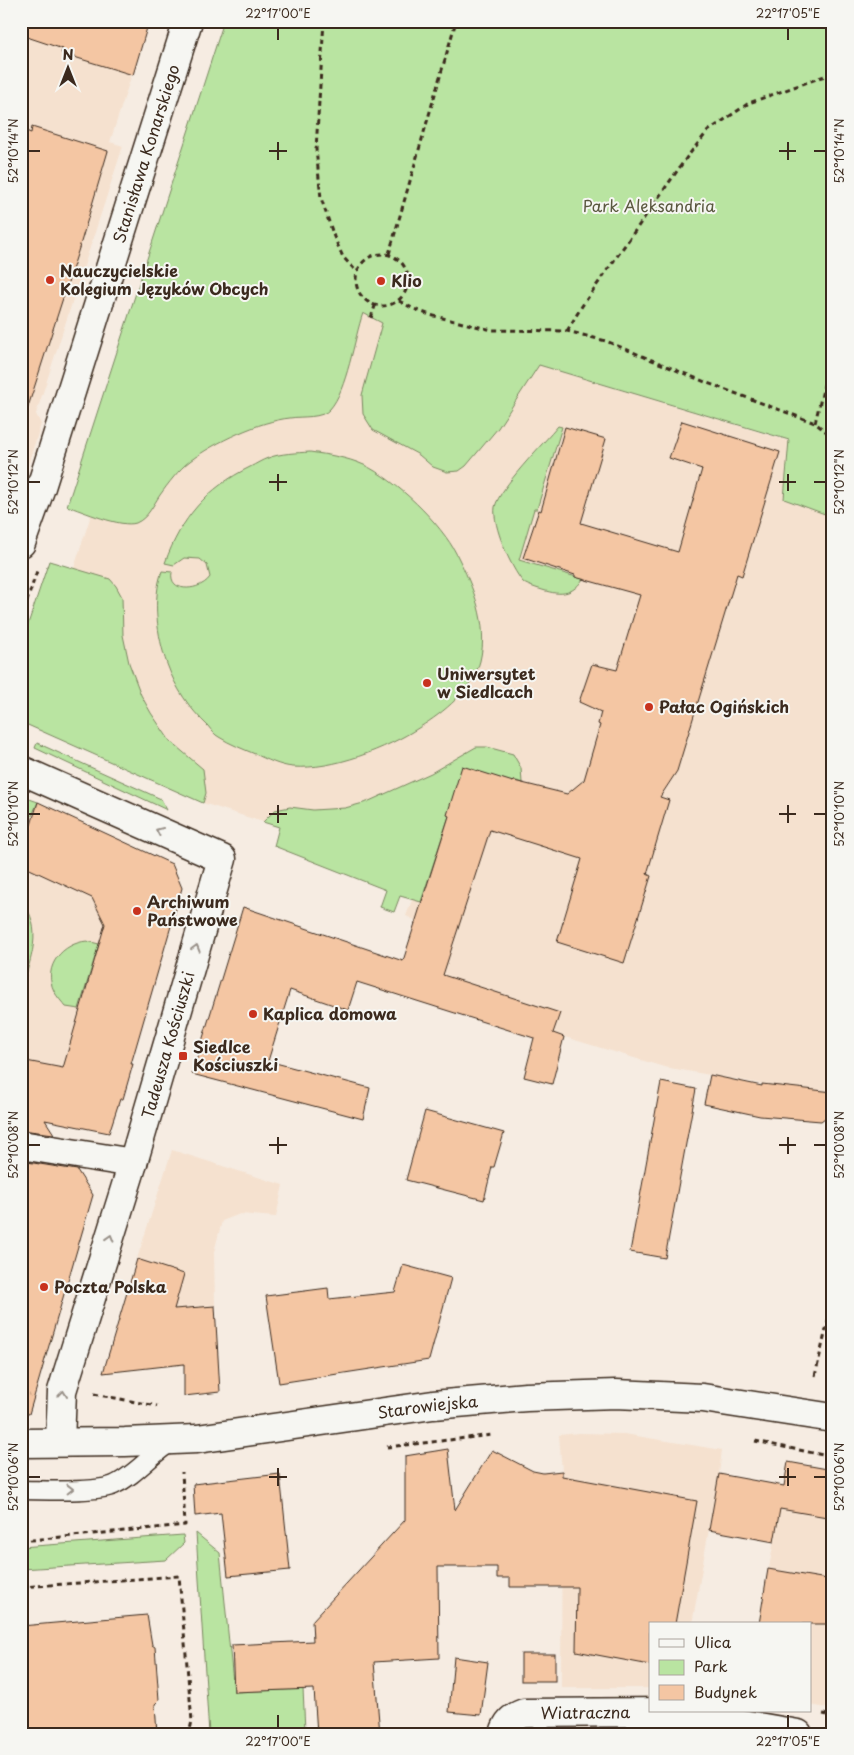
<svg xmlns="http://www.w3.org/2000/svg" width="854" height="1755" font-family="'Playpen Sans',sans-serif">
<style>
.built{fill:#f5e1cf}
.green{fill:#b9e4a1;stroke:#7a8760}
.building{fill:#f4c6a3;stroke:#3b2a1e}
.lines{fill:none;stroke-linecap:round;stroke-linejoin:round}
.service-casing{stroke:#3b2a1e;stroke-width:21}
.minor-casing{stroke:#3b2a1e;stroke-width:31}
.secondary-casing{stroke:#3b2a1e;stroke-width:31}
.path{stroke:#3b2a1e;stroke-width:3;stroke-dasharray:5 4;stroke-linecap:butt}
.service{stroke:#f6f6f2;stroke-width:18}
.minor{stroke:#f6f6f2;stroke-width:28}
.secondary{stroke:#f6f6f2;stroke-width:28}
.oneway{stroke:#989088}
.ticks{fill:none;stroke:#3b2a1e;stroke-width:2}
.poi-dot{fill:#c8321e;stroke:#f6f6f2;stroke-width:2}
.labels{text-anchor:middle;stroke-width:4;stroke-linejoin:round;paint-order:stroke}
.street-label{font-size:16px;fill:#3b2a1e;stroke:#f6f6f2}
.park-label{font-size:16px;fill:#5a583f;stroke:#f6f6f2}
.poi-label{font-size:16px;font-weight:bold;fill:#3b2a1e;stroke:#f6f6f2;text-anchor:start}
.neatline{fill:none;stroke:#3b2a1e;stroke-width:2}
.ticks-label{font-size:12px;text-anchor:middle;fill:#3b2a1e}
</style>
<rect width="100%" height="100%" fill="#f6ece2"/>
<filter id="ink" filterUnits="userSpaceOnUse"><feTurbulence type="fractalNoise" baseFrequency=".02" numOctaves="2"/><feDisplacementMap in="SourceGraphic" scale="10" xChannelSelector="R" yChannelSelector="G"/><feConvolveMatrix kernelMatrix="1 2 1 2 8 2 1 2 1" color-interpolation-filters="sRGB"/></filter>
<g filter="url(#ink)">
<!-- built -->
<g class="built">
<path d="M21,21h128l-39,121 13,4 -87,268 5,10 -18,56 -2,1z"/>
<path d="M363,313l8,5 163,54 5,-7 250,76 -5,58 49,18v575l-71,-8 -98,-17 -132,-40 -126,-64 12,-39 -3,-2v-2l-9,-4 6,-16 -138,-54 5,-19 -76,-24 -182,-81v-77l28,-84 25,7 17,-53 -24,-9z"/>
<path d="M38,802l134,62 10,24 -52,176h3l-10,35 -3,1 -11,33 -61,-12 -1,3 -26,-5v-298l8,2z"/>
<path d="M172,1150l111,35 -7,32 -36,-3 -18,7 -8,31 1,54 4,57 -61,4 -55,6 34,-114z"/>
<path d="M579,1433l45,1 98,16 -3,24 -27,150h-42v64h-89l1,-217 -3,-36z"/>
<path d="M788,1462l45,8v239l-23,-4v-81h-51z"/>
</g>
<!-- green -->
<g class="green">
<path d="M224,21h609v496l-49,-18 5,-59 -250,-75 -41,63 -32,38 -7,5 -12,1 -14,-5 -14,-12 -46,-25 -10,-16 -1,-19 20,-72 -19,-10c-9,26 -16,77 -33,96 -8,10 -28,7 -40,9 -30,3 -75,24 -100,43 -11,8 -22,23 -30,34 -7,10 -12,23 -24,28 -15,5 -54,-12 -69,-17z"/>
<path d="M558,426l4,1 -25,82h-3l-15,51 64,19c-13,20 -28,15 -47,9 -5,-2 -10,-3 -13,-6 -12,-14 -31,-57 -28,-75 4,-19 49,-64 63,-81z"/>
<path d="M310,452c19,3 36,5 54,13 32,15 77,58 93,90 16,32 32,69 23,106 -7,28 -37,52 -60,66 -34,22 -87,43 -127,40 -13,-1 -27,-8 -38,-13 -12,-5 -25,-10 -36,-17 -4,-2 -8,-7 -11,-11 -19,-18 -32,-37 -41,-62 -10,-28 -15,-65 -5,-93l10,1c-4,22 29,19 38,5l-3,-12 -7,-6 -16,-1 -10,7 -9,-2c16,-45 42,-75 85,-96 6,-3 12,-7 18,-9 13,-5 28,-5 42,-6z"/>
<path d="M49,561l61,18 6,7 6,11 1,38 6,28 12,32 10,18 19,28 33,28 3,24 -3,10 -182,-81v-77z"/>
<path d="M37,743l124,56 6,11 -132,-62z"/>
<path d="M476,747h11l26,7 8,14 1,15 -8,-3 -1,2 -65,33 1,1 -28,86 -21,-6 -6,16 -14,-5 6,-17 -112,-44 5,-19 -16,-5 12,-12 15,-3 23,3 32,-2 22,-6 64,-29z"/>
<path d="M21,796l17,6 -10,22 -7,-3z"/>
<path d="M21,900c24,29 9,60 0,91z"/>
<path d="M87,941l12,3 -20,65 -13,-2c-4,-5 -9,-10 -12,-16 -12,-25 9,-48 33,-50z"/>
<path d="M196,1533l24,20 14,139 69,-3 2,41 -13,4h-83z"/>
<path d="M183,1535l1,8 -18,17 -145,9v-22z"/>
</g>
<!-- building -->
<g class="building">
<path d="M21,21h128l-16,54 -72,-22 2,-4 -42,-14z"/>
<path d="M32,127l76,24 -27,91 -54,168h-6v-281l10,4z"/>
<path d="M682,421l98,31 -38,124 -5,-2 -60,197 -17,26 9,3 -22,74 4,2 -27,87 -67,-21 25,-83 -92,-29 -47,145 117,38 -7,20 11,4 -12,47 -28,-7 10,-39 -177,-56 -9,28 -58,-20 -22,71 102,27 -7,31 -171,-45 51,-167 160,54 46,-145 -2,-1 15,-49 51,16 1,-1 53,13 17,-14 16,-55 -2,-1 3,-12 -22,-10 13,-38 25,6 23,-75 -65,-18v-2l-52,-17 16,-48 2,1 24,-84 41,12 -25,84 97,29 24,-83 -33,-11z"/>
<path d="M38,802l134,62 10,24 -51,176h2l-10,35h-3l-11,34 -64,-13 9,14 -33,-4v-70l42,8 42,-144 -13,-26 -71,-33v-44l10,4z"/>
<path d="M710,1075l52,11v-2l71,8v20l-12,9 -61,-5 -56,-12z"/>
<path d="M661,1082l35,7 -31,169 -35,-6z"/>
<path d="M425,1111l79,22 -10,34h-2l-8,33 -78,-20z"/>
<path d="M21,1161l56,9 16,25 -64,219 -8,-1z"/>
<path d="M137,1259l47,15 -10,35 41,-3 5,86 -36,4v-32l-81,9z"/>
<path d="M403,1265l48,13 -22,82 -150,23 -13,-87 62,-8 1,11 66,-7z"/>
<path d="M448,1449l7,61 37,-60 41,21 10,2 19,-2v5l135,25 -22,123h-25v41l-74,-14 1,-64h-67v-9h-13v-11h-59l1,91 -65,4 6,72h-63l-3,-45 -80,3 -2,-47 81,-4 -1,-20 93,-101v-64z"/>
<path d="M788,1462l45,8v48l-53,-9 -6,33 -65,-12 10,-56 65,12z"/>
<path d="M280,1474l10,96 -62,6 -7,-63 -26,3 -2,-32z"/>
<path d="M768,1569l65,11v44h-74z"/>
<path d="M147,1615l5,30 3,2 4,53 -4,4 2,30h-136v-108z"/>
<rect x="521" y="1654" width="34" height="27"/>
<path d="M454,1657l34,5 -7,53 -32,-3z"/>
</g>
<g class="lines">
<defs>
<path id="service" d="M21,1490c22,0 75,3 93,-5 22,-10 38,-32 59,-44"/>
<g id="minor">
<path id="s1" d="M21,543l20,-56 147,-466"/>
<path d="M21,770l201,89 -89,304 -71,228 -2,51"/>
<path d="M21,1145l112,18"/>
<path id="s2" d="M504,1734c3,-12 9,-17 20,-21l149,-1 125,22"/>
</g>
<g id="secondary">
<path id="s3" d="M21,1443l104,-1 72,-3 236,-34 93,-8 90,-3 87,4 130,20"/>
</g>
</defs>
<!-- service casing -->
<use href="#service" class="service-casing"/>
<!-- minor casing -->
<use href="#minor" class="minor-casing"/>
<!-- secondary casing -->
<use href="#secondary" class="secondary-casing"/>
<!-- path -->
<g class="path">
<path d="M324,21l-8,128 5,49 13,39 9,20 13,14"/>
<circle cx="382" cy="280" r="26"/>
<path d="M389,254l67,-233"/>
<path d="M399,301l15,8 16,6 62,15 75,1 39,10 99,41 110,41 18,14"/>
<path d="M371,318l4,-12"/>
<path d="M567,331l15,-25 105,-149 21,-26 41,-28 84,-30"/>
<path d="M815,423l18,-75"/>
<path d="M21,619l16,-48"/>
<path d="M815,1376l18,-76"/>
<path d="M94,1394l63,12"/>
<path d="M21,1397l9,-2"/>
<path d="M755,1441l78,16"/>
<path d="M387,1447l106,-12"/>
<path d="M21,1541l164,-16 -3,-53"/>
<path d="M21,1587l158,-11 13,145 -3,13"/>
<path d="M823,1714l10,2"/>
</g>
<!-- service -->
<use href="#service" class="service"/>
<!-- minor -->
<use href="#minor" class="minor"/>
<!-- secondary -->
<use href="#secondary" class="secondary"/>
</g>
<!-- one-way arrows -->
<defs><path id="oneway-chevron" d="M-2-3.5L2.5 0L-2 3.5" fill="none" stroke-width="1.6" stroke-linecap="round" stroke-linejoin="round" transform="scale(1.25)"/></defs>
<g class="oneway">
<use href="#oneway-chevron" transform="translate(159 831) rotate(-156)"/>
<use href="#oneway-chevron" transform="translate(196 948) rotate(-74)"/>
<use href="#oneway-chevron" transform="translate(110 1238) rotate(-73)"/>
<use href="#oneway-chevron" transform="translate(63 1394) rotate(-83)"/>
<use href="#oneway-chevron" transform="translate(70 1489) rotate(-1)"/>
</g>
</g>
<!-- ticks -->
<path class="ticks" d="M278,28v12M788,28v12M278,142v18M788,142v18M28,151h12M269,151h18M779,151h17M814,151h12M278,474v17M788,474v17M28,482h12M269,482h18M779,482h17M814,482h12M278,805v18M788,805v18M28,814h12M269,814h18M779,814h17M814,814h12M278,1137v17M788,1137v17M28,1145h12M269,1145h18M779,1145h17M814,1145h12M278,1468v18M788,1468v18M28,1477h12M269,1477h18M779,1477h17M814,1477h12M278,1715v13M788,1715v13"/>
<!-- markers -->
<g class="poi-dot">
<circle cx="50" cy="280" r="5"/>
<circle cx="381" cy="281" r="5"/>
<circle cx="427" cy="683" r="5"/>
<circle cx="649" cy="707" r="5"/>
<circle cx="137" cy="911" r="5"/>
<circle cx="253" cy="1014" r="5"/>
<rect x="178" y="1051" width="10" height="10" rx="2.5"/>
<circle cx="44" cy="1287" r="5"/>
</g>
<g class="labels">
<!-- street labels -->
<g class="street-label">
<text dy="6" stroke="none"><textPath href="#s1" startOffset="409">Stanisława Konarskiego</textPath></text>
<text transform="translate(168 1045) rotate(-74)" y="6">Tadeusza Kościuszki</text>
<text dy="6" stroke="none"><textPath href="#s3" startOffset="409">Starowiejska</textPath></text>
<text dy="6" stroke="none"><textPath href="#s2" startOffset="92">Wiatraczna</textPath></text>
</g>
<!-- park labels -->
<g class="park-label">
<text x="649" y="212">Park Aleksandria</text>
</g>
<!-- poi labels -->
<g class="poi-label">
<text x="60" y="277">Nauczycielskie<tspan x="60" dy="18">Kolegium Języków Obcych</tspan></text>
<text x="391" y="287">Klio</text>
<text x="437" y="680">Uniwersytet<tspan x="437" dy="18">w Siedlcach</tspan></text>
<text x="659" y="713">Pałac Ogińskich</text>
<text x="147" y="908">Archiwum<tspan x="147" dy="18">Państwowe</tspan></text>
<text x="263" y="1020">Kaplica domowa</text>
<text x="193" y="1053">Siedlce<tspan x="193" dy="18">Kościuszki</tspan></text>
<text x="54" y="1293">Poczta Polska</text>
</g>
</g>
<!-- margin -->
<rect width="854" height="1755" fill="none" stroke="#f6f6f2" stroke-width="55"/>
<!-- legend -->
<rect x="649" y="1622" width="162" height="90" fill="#f6f6f2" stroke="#aba49d"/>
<rect x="659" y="1639" width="25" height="8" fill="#f6f6f2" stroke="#aba49d"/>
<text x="694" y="1648" font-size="15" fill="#3b2a1e">Ulica</text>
<rect x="659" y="1660" width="25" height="15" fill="#b9e4a1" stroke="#aba49d"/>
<text x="694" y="1672" font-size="15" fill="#3b2a1e">Park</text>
<rect x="659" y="1685" width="25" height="15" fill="#f4c6a3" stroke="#aba49d"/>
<text x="694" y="1698" font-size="15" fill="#3b2a1e">Budynek</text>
<!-- north arrow -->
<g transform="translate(68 68)" stroke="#f6f6f2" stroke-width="4" paint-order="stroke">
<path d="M0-4L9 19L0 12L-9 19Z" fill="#3b2a1e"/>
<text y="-8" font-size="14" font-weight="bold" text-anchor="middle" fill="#3b2a1e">N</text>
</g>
<rect x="28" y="28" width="798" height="1700" class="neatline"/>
<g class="ticks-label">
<text x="278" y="18">22°17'00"E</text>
<text x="788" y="18">22°17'05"E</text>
<text transform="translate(14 151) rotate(-90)" y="4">52°10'14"N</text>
<text transform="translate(840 151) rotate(-90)" y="4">52°10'14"N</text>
<text transform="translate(14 482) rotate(-90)" y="4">52°10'12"N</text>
<text transform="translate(840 482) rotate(-90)" y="4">52°10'12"N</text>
<text transform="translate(14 814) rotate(-90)" y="4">52°10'10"N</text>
<text transform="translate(840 814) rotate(-90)" y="4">52°10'10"N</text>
<text transform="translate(14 1145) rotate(-90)" y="4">52°10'08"N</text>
<text transform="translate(840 1145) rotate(-90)" y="4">52°10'08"N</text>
<text transform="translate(14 1477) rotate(-90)" y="4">52°10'06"N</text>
<text transform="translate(840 1477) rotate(-90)" y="4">52°10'06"N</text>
<text x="278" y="1746">22°17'00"E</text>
<text x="788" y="1746">22°17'05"E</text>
</g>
</svg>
